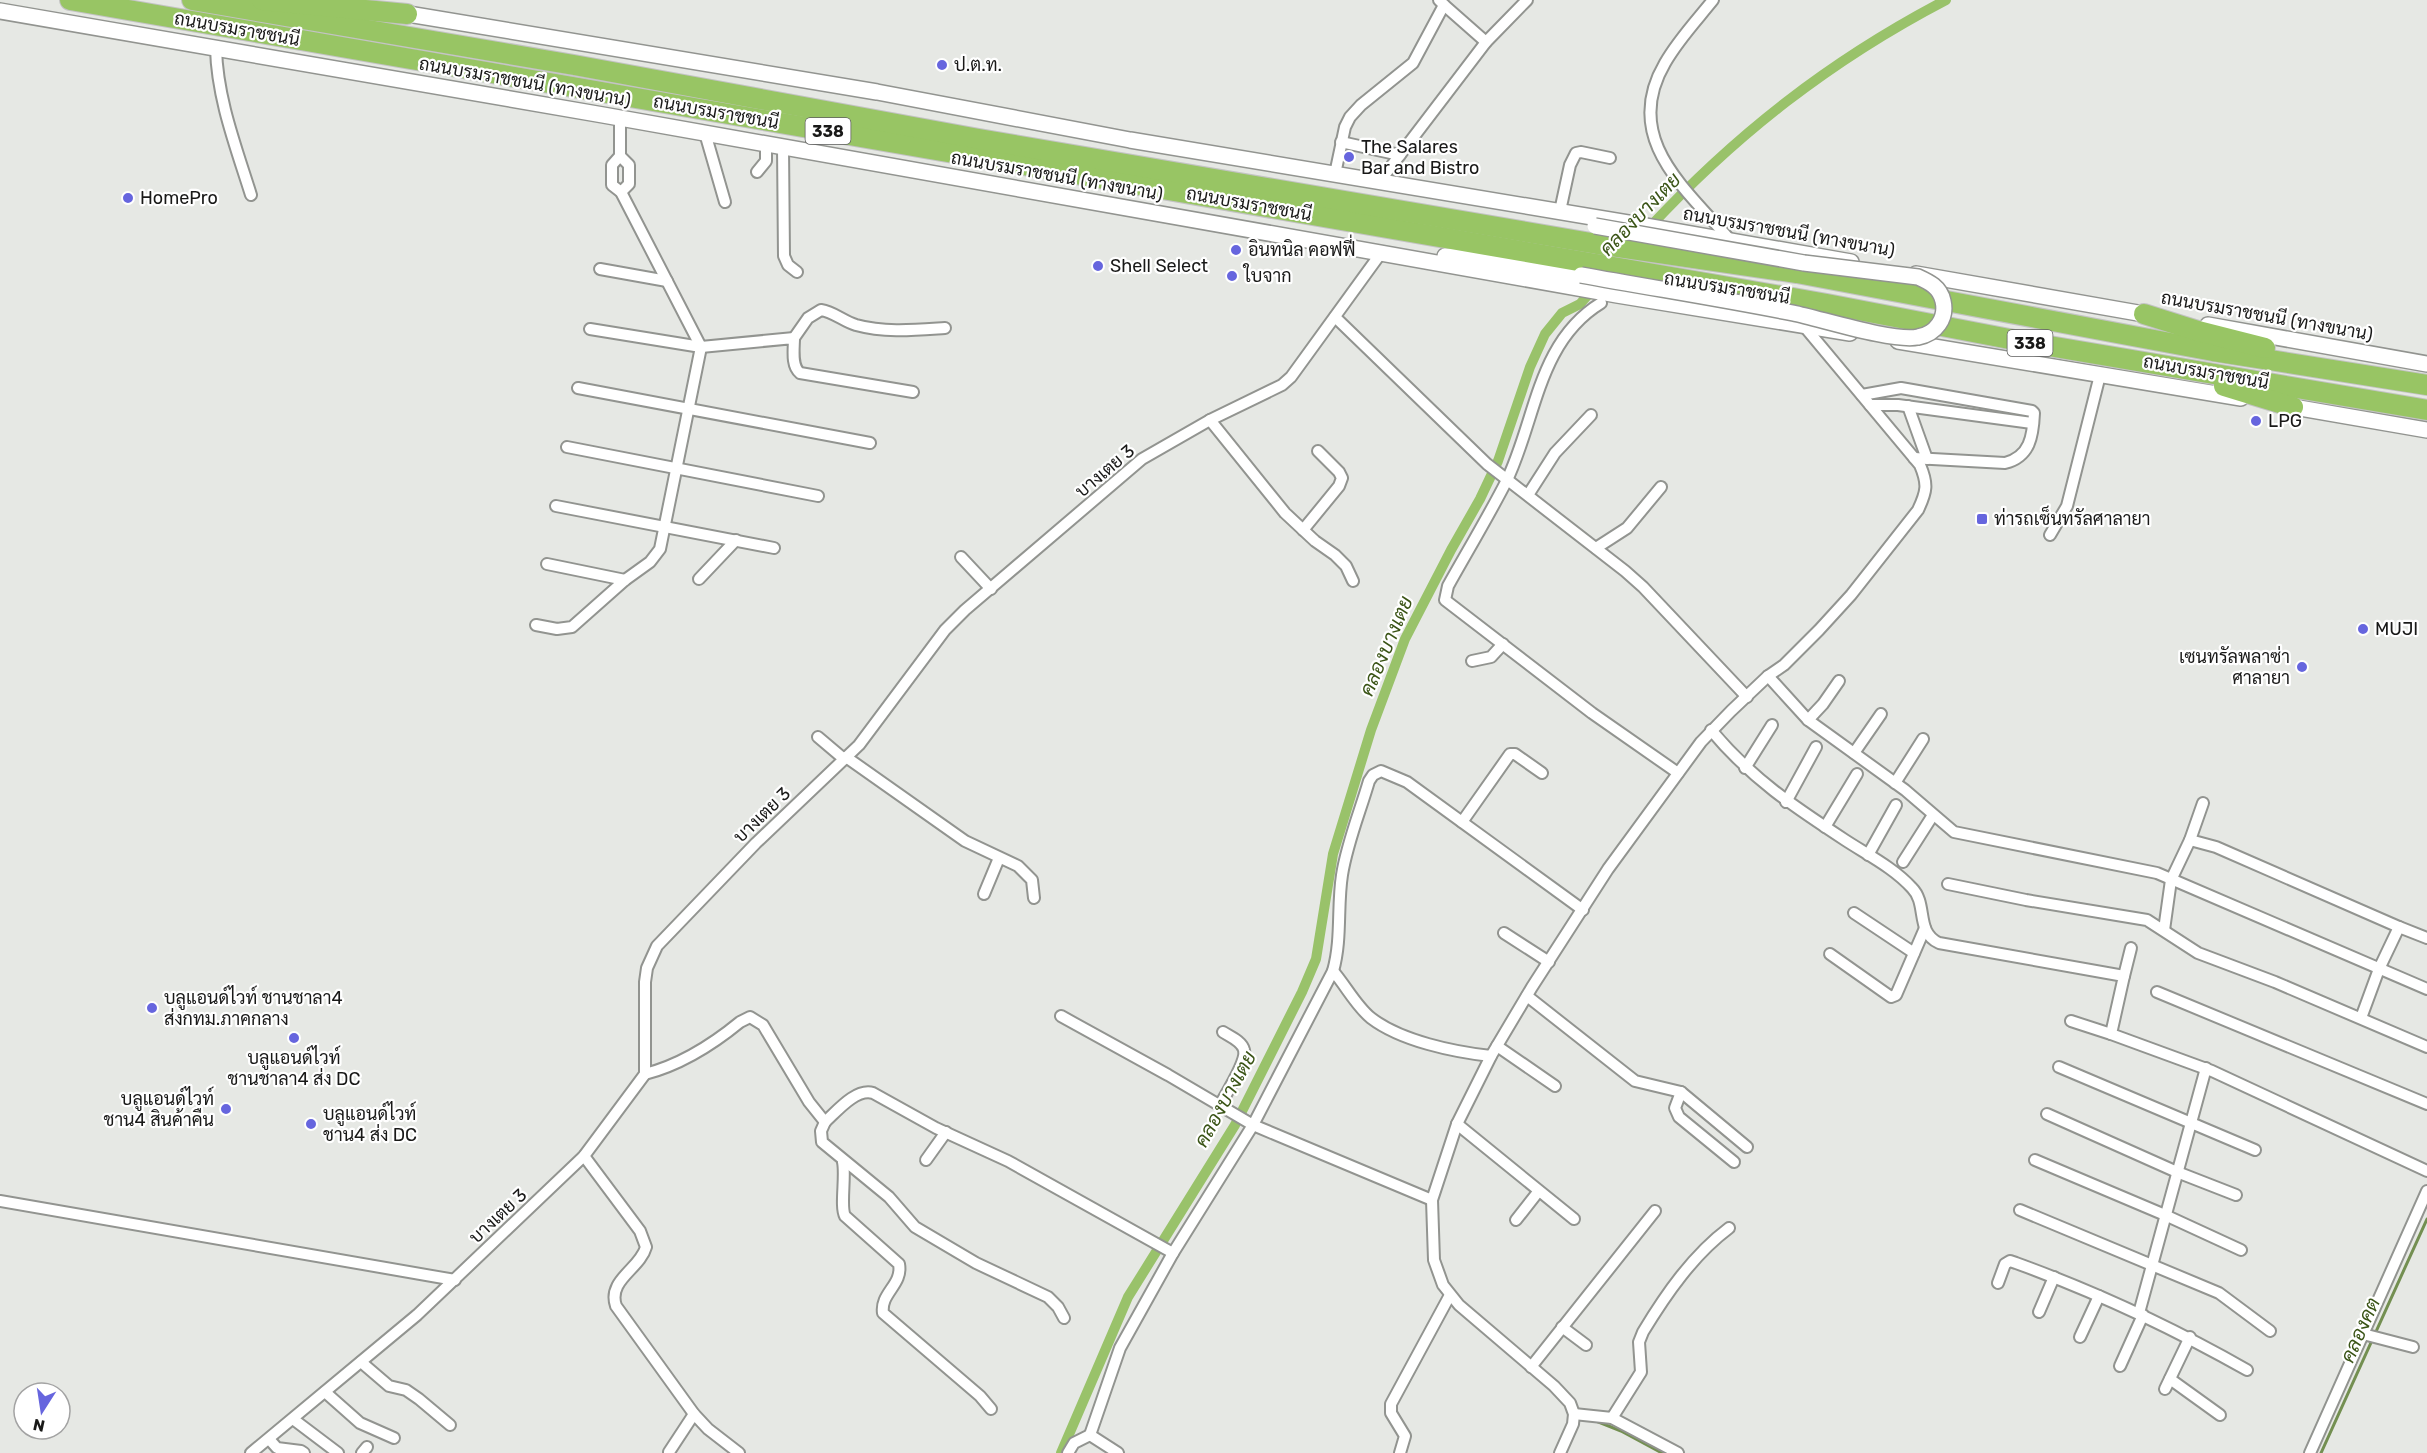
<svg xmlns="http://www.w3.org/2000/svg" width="2427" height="1453" font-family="Rubik,Sarabun,sans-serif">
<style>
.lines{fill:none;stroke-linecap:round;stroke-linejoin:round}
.stream{stroke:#738f51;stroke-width:3}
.canal{stroke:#99c26a;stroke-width:10}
.street-casing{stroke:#929490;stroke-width:14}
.secondary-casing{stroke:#929490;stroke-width:18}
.highway-casing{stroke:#c3c3c3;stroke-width:22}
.street{stroke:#fff;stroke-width:10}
.secondary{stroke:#fff;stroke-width:15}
.highway{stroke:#98c564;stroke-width:20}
.secondary-bridge-casing{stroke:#929490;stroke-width:18;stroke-linecap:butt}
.secondary-bridge{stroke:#fff;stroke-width:15}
.poi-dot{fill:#6665de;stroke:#fff;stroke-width:2}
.labels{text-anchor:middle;stroke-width:4.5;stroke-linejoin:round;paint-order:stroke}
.shield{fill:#fff;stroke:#5e5e5d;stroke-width:1.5}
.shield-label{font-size:16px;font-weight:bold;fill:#191918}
.street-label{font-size:18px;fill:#191918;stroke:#fff}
.poi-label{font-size:18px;fill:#191918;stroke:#fff;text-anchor:start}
.water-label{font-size:20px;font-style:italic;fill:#3a5416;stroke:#fff}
</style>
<rect width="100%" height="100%" fill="#e6e8e4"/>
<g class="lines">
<!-- stream -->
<g class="stream">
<path d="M1596,1421l25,10 41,22"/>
<path d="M2321,1453l106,-234"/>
</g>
<!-- canal -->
<g class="canal">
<path d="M1648,229c88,-95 183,-169 298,-229"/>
<path d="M1061,1453l67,-156 107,-172 67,-133 14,-33 17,-105 38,-124 34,-91 46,-89 29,-51 18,-38 32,-94 15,-33 17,-21 18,-9 15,-17"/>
</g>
<defs>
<g id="street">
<path d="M1713,0c-16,20 -35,40 -48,63 -44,75 20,125 66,178"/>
<path d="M1444,5l42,37"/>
<path d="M216,48c1,50 20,99 35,147"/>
<path d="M705,133l20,69"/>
<path d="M1341,142l59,13"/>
<path d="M783,147l1,109 4,9 9,7"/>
<path d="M620,156l9,9v19l-8,8"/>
<path d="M757,172l9,-11v-17"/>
<path d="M1335,174l10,-47 5,-10 11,-12 52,-42 31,-58 -5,-5"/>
<path d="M1380,181l106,-139 41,-42"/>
<path d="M1560,211l10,-46 6,-12 5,-1 29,6"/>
<path d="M600,269l67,12"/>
<path d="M1601,303c-64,39 -65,118 -95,179 -18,35 -39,70 -58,104l-3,14 147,113 86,60"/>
<path d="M1335,317l152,147 138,107 18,16 104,110"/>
<path d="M590,329l111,18 93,-9c0,11 -3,28 6,35l113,19"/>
<path d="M794,338l14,-20 13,-8c13,2 22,11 35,15 29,8 59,5 89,3"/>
<path d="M578,388l292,55"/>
<path d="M1862,395l39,-7 131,23 2,2c-1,23 -4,44 -29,50l-91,-5"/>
<path d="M1870,405h28l134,18"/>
<path d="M1908,406l19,53"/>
<path d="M1210,420l75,93 30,28 20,14 11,11 7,15"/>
<path d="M567,447l251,49"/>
<path d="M1528,495l27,-42 36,-38"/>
<path d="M556,506l218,42"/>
<path d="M1303,530l36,-44 3,-8 -3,-6 -21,-21"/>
<path d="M2050,535l17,-29 33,-131"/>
<path d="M1596,548l31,-20 34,-41"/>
<path d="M961,557l30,32"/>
<path d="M547,564l78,16"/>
<path d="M699,579l37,-39"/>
<path d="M536,625l21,4 15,-2 53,-47 25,-18 10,-13 41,-202 -80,-155 -9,-7v-20l8,-9v-38"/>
<path d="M1472,661l19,-4 12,-13"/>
<path d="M1768,676l40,44 97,70 49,42 203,41 270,116"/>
<path d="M1808,720l15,-16 16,-23"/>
<path d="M1711,730c41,49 82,76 134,110 23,15 49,28 67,48 16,16 3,44 27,55l185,33 -13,58 101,37 215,100"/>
<path d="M818,737l26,22"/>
<path d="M1854,753l27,-39"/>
<path d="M846,757l119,84 53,25 14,14 2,18"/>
<path d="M1745,768l27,-43"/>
<path d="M1895,783l28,-44"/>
<path d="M1786,802l30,-55"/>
<path d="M1462,822l48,-68h5l27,19"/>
<path d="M1825,827l32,-53"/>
<path d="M2190,840l26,7 183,80 -20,42 -18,49"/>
<path d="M1868,855l28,-50"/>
<path d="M1903,862l30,-47"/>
<path d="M1948,884l78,16 121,20 51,33 77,29 152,65"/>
<path d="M984,894l15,-36"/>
<path d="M1854,913l60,40"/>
<path d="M2399,927l28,11"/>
<path d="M2164,930l7,-50 19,-40 13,-37"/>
<path d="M1504,933l45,29"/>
<path d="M1830,954l61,43 5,-2 29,-67"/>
<path d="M1333,971c13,15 23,35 38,47 30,23 83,34 120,38"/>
<path d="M2124,976l7,-28"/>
<path d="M2157,992l270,112"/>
<path d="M1527,996l108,85 46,11 66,55"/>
<path d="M1061,1016l107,59 85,50 80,-154c9,-32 4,-64 9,-96 5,-32 18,-63 27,-94l4,-6 8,-4 26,11 176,128"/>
<path d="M2071,1021l40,13"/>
<path d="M1497,1046l58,40"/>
<path d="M2059,1067l196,83"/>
<path d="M645,1074c35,-9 67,-29 95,-52l10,-5 13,8 46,77 16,20c12,-11 31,-34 48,-29l63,35 72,33 165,92 80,-128 179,75"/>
<path d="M1681,1092l-6,16 4,9 55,45"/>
<path d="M1220,1105c6,-11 27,-44 24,-55 -2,-9 -15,-14 -21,-18"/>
<path d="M2047,1114l130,58 59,23"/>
<path d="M825,1122l-4,9 1,11 67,55 26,30 61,36 72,34 10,10 6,11"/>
<path d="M1457,1124l117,95"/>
<path d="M584,1156l56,75 6,16c-6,22 -39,33 -30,59l78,108 14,15 31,24"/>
<path d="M926,1160l20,-28"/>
<path d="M2035,1160l130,55 76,35"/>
<path d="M843,1162c3,14 -3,45 2,54l54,48c4,21 -19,29 -16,49l97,83 11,13"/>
<path d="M0,1201l455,79"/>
<path d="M2020,1210l199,83 51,38"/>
<path d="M1516,1220l22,-28"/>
<path d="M1998,1283l7,-19 5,-3 6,2c80,29 157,65 231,107"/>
<path d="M2039,1312l15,-35"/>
<path d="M2139,1313l67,-245"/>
<path d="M1562,1327l24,18"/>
<path d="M2363,1334l50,13"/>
<path d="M2080,1337l19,-41"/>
<path d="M361,1362l28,24 17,4 13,9 31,26"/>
<path d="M2120,1366l23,-51"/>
<path d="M1531,1367l124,-156"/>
<path d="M2170,1379l50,36"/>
<path d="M2165,1389l25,-52"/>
<path d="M325,1392l35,31 34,15"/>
<path d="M1574,1414l38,4 66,35"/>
<path d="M1612,1418l29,-46 -2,-30 4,-10c23,-38 50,-77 86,-104"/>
<path d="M293,1419l45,34"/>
<path d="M269,1439l8,9 24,3 3,2"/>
<path d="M669,1452l25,-38"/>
<path d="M251,1453l166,-138 167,-159 61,-82v-92l2,-14 10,-22 99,-103 103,-98 86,-115 20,-20 177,-151 68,-39 72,-35 9,-8 90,-124"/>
<path d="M362,1453l5,-6"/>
<path d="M1068,1453l6,-10 16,-8"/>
<path d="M1118,1453l-28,-18 30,-87 53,-95"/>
<path d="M1400,1453l5,-17 -14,-23v-9l59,-109"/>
<path d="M1560,1453l13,-29 1,-10 -4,-11 -16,-17 -95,-81 -16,-20 -9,-25 -2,-60 25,-76 34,-68 41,-69 76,-118 93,-127 30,-31 37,-35 16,-11 35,-35 32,-35 67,-85c9,-19 10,-26 2,-45l-116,-139"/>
<path d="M2310,1453l117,-262"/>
</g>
<g id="secondary">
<path d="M0,11l603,104 1014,180 233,38"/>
<path d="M396,12l481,80 253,48 504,84 217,38"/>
<path d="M1445,256l34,1 102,18"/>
<path d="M1916,274l239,42"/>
<path d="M2208,325l219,39"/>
<path d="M1898,341l343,57"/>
<path d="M2282,405l145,25"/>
</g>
<g id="highway">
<path d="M70,0l1757,304 198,38 402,68"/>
<path d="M192,0l382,65 405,74 618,105 200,29 416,78 214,34"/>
<path d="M262,0l145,14"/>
<path d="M2144,314l54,17 67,17"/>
<path d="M2224,386l69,21"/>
</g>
</defs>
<!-- street casing -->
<use href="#street" class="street-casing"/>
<!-- secondary casing -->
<use href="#secondary" class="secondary-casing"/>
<!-- highway casing -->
<use href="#highway" class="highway-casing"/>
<!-- street -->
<use href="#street" class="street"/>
<!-- secondary -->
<use href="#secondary" class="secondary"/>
<!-- highway -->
<use href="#highway" class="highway"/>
<defs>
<path id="secondary-bridge" d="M1581,275c71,13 142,24 212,38 29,6 100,29 125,24 18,-3 29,-19 25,-36 -3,-14 -14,-19 -25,-24l-114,-14 -209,-37"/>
</defs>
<!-- secondary-bridge casing -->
<use href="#secondary-bridge" class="secondary-bridge-casing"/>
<!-- secondary-bridge -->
<use href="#secondary-bridge" class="secondary-bridge"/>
</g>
<!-- markers -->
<g class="poi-dot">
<circle cx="942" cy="65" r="6"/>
<circle cx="1349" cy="157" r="6"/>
<circle cx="128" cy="198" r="6"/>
<circle cx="1236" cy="250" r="6"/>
<circle cx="1098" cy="266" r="6"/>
<circle cx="1232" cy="276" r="6"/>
<circle cx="2256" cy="421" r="6"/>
<rect x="1976" y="513" width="12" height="12" rx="3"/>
<circle cx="2363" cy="629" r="6"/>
<circle cx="2302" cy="667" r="6"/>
<circle cx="152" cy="1008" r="6"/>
<circle cx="294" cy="1038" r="6"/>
<circle cx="226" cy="1109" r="6"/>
<circle cx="311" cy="1124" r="6"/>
</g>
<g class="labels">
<!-- shield labels -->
<g class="shield">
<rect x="805.5" y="118" width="45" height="26" rx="4.5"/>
<rect x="2007.5" y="330" width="45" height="26" rx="4.5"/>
</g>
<g class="shield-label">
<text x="828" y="137">338</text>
<text x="2030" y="349">338</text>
</g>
<!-- street labels -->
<g class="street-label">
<text transform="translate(237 29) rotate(10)" y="6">ถนนบรมราชชนนี</text>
<text transform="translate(525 82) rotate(10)" y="6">ถนนบรมราชชนนี (ทางขนาน)</text>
<text transform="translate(716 112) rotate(10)" y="6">ถนนบรมราชชนนี</text>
<text transform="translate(1057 176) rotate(10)" y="6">ถนนบรมราชชนนี (ทางขนาน)</text>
<text transform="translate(1249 204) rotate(10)" y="6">ถนนบรมราชชนนี</text>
<text transform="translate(1789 232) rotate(10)" y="6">ถนนบรมราชชนนี (ทางขนาน)</text>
<text transform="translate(1727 288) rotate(9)" y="6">ถนนบรมราชชนนี</text>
<text transform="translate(2267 316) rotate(10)" y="6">ถนนบรมราชชนนี (ทางขนาน)</text>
<text transform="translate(2206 372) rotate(10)" y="6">ถนนบรมราชชนนี</text>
<text transform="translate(1105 471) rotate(-40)" y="6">บางเตย 3</text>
<text transform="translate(762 815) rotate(-44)" y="6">บางเตย 3</text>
<text transform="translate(498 1216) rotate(-43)" y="6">บางเตย 3</text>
</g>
<!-- poi labels -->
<g class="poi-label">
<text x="954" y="71">ป.ต.ท.</text>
<text x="1361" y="153">The Salares<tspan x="1361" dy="21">Bar and Bistro</tspan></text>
<text x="140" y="204">HomePro</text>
<text x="1248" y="256">อินทนิล คอฟฟี่</text>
<text x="1110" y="272">Shell Select</text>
<text x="1244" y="282">ใบจาก</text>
<text x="2268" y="427">LPG</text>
<text x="1994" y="525">ท่ารถเซ็นทรัลศาลายา</text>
<text x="2375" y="635">MUJI</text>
<text x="2290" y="663" text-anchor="end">เซนทรัลพลาซ่า<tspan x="2290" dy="21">ศาลายา</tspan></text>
<text x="164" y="1004">บลูแอนด์ไวท์ ชานชาลา4<tspan x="164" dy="21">ส่งกทม.ภาคกลาง</tspan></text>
<text x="294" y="1064" text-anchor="middle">บลูแอนด์ไวท์<tspan x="294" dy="21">ชานชาลา4 ส่ง DC</tspan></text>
<text x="214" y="1105" text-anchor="end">บลูแอนด์ไวท์<tspan x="214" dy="21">ชาน4 สินค้าคืน</tspan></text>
<text x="323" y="1120">บลูแอนด์ไวท์<tspan x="323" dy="21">ชาน4 ส่ง DC</tspan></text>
</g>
<!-- water labels -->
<g class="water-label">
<text transform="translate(1640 214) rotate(-46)" y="7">คลองบางเตย</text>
<text transform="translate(1386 646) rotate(-67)" y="7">คลองบางเตย</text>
<text transform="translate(1225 1099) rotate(-61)" y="7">คลองบางเตย</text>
<text transform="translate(2360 1330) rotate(-66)" y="7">คลองคต</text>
</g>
</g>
<!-- north arrow -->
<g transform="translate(42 1411) rotate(192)"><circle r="28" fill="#ffffff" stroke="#a3a3a3" stroke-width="1.5"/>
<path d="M0-4.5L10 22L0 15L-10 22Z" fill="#6665de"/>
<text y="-9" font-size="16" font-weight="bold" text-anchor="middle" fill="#191918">N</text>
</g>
</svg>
